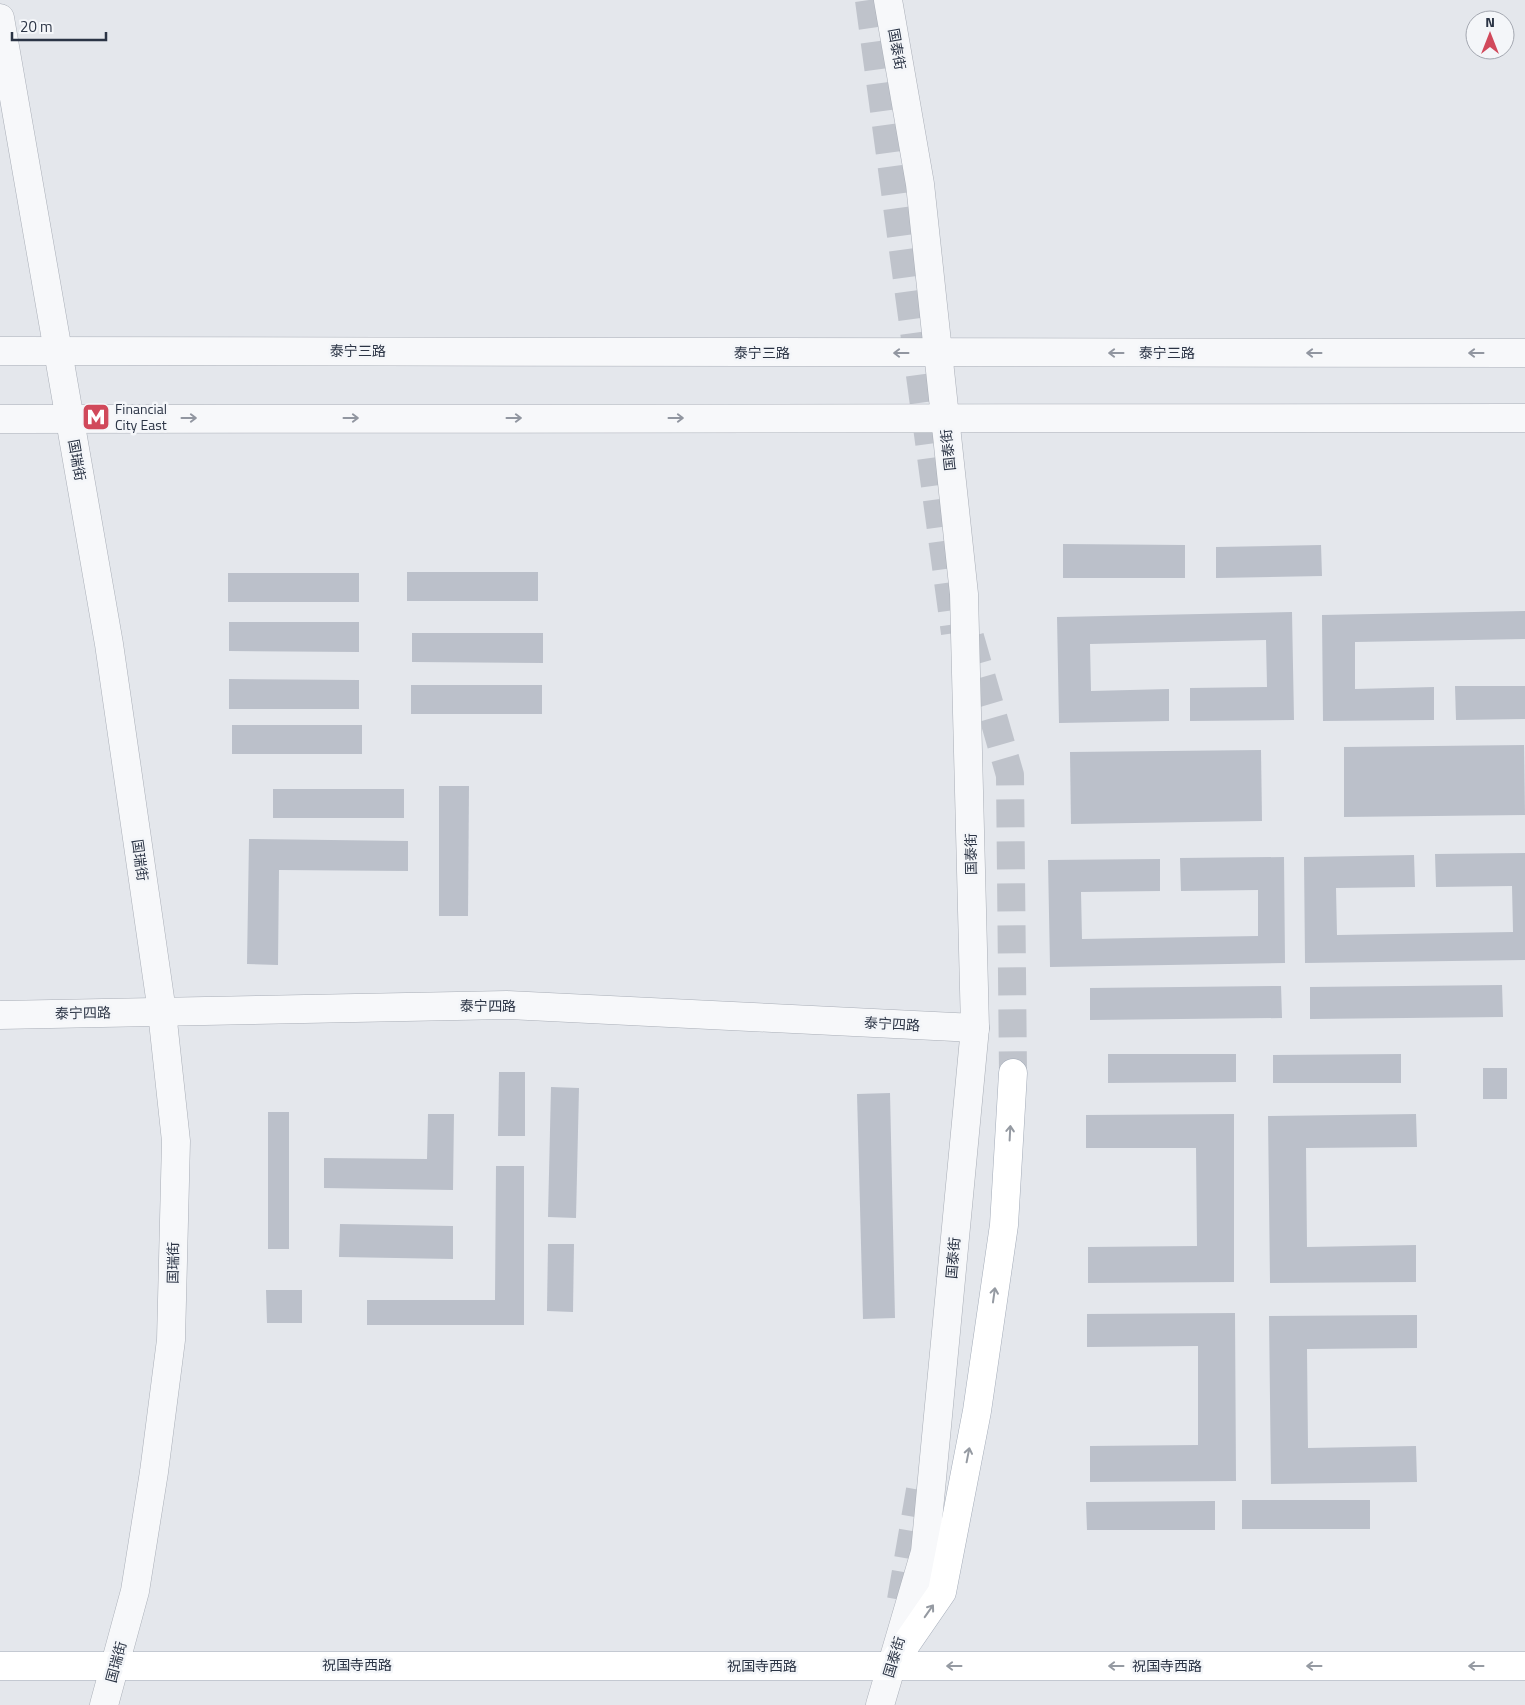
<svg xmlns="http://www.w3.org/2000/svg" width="1525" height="1705" font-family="'Titillium Web','Noto Sans SC',sans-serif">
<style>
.building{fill:#bbc0ca}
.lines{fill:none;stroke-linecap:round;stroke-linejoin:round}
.major-tunnel{stroke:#bfc3cb;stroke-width:28;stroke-dasharray:28 14;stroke-linecap:butt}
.minor-casing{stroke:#a9aeb7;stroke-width:29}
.major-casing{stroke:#a3abb8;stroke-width:29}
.minor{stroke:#f7f8fa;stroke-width:28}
.major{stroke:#fff;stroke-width:28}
.oneway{stroke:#9196a0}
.oneway2{stroke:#959aa2}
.labels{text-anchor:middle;stroke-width:5;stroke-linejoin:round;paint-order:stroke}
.street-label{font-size:14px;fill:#2b3445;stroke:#f4f6f9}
.poi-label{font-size:14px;fill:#2b3445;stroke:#f4f6f9;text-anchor:start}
</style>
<rect width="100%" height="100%" fill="#e4e7ec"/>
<!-- building -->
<g class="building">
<path d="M1063,544l122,1v33h-122z"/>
<path d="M1321,545l1,31 -106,2v-31z"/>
<rect x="407" y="572" width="131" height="29"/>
<rect x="228" y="573" width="131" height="29"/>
<path d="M1525,611v28l-170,3v47l79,-2v33l-111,1 -1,-106z"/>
<path d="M1292,612l2,108 -104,1v-33l77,-1 -1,-47 -176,4 1,47 78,-2v32l-110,2 -2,-106z"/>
<path d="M229,622h130v30l-130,-1z"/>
<path d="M412,633h131v30l-131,-1z"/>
<path d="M229,679l130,1v29h-130z"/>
<rect x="411" y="685" width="131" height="29"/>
<path d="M1455,686h70v33l-69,1z"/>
<rect x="232" y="725" width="130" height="29"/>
<path d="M1524,745l1,70 -181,2v-70z"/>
<path d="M1261,750l1,71 -191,3 -1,-72z"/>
<path d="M439,786h30l-1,130h-29z"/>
<rect x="273" y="789" width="131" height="29"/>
<path d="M249,839l159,2v30l-129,-1 -1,95 -31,-1z"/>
<path d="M1525,853v107l-220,3 -1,-106 110,-2 1,32 -79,1 1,47 176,-3 -1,-46 -76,1 -1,-33z"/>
<path d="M1284,857l1,106 -235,4 -2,-107 112,-1v32l-79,1 1,47 176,-3v-46l-77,1 -1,-33z"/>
<path d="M1502,985l1,32 -193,2v-32z"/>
<path d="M1281,986l1,32 -192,2v-32z"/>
<path d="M1108,1054h128v28l-128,1z"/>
<path d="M1401,1054v29h-128v-28z"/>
<rect x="1483" y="1068" width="24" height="31"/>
<path d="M499,1072h26v64h-27z"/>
<path d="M551,1087l28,1 -3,130 -28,-1z"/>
<path d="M890,1093l5,225 -32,1 -6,-225z"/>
<rect x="268" y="1112" width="21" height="137"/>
<path d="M428,1114h26l-1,76 -129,-2v-30l103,1z"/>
<path d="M1234,1114v168l-146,1v-36l109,-1 -1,-98h-110v-33z"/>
<path d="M1416,1114l1,33 -111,1 1,99 109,-2v37l-146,1 -2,-167z"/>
<path d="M496,1166h28v159h-157v-25h128z"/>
<path d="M340,1224l113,2v33l-114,-2z"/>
<path d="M548,1244h26l-1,68 -26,-1z"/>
<path d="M266,1290h36v33h-35z"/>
<path d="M1235,1313l1,168 -146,1v-36l108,-1v-99l-111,1v-33z"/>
<path d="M1417,1315v33l-110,1 1,99 108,-2 1,36 -146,2 -2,-168z"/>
<rect x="1242" y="1500" width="128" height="29"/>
<path d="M1215,1501v29h-128l-1,-28z"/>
</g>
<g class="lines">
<!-- major-tunnel -->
<g class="major-tunnel">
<path d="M869,0l86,633"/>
<path d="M970,637l40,138 3,298"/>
<path d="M901,1600l19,-110"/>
</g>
<defs>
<g id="minor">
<path d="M0,18l109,626 53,368 14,129 -5,199 -17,132 -19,119 -31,114"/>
<path d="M0,351l1525,2"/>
<path d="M0,419l1525,-1"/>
<path d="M0,1015l507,-10 468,23"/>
<path d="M880,1705l45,-153 50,-524 -11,-434 -44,-410 -32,-184"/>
</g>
<g id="major">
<path d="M0,1666h1525"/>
<path d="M891,1666l51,-74 35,-181 27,-186 9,-152"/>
</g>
</defs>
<!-- minor casing -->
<use href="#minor" class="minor-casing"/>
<!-- major casing -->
<use href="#major" class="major-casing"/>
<!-- minor -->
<use href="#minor" class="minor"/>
<!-- major -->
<use href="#major" class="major"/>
</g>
<!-- one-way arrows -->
<defs><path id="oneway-shaft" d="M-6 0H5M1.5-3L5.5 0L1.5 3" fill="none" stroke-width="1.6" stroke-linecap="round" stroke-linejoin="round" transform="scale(1.25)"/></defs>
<g class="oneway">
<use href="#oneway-shaft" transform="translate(901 353) rotate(-180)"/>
<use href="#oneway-shaft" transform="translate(1116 353) rotate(180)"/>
<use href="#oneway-shaft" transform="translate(1314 353) rotate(180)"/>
<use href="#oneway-shaft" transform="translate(1476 353) rotate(180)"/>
<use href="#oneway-shaft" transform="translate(189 418)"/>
<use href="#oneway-shaft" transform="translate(351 418)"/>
<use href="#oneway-shaft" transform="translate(514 418)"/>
<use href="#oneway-shaft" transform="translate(676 418)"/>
</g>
<g class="oneway2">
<use href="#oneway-shaft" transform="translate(1010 1133) rotate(-87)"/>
<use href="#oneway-shaft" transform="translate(994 1295) rotate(-82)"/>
<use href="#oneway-shaft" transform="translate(968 1455) rotate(-79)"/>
<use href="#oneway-shaft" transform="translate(929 1611) rotate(-55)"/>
<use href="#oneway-shaft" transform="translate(954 1666) rotate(180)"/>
<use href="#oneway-shaft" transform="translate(1116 1666) rotate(180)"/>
<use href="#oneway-shaft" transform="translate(1314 1666) rotate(180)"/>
<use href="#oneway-shaft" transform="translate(1476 1666) rotate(180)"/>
</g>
<!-- icons -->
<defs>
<symbol id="metro-square" viewBox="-11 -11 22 22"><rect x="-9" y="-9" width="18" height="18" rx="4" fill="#d1495b" stroke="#f4f6f9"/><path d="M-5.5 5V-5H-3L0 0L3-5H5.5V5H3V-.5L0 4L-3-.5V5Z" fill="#fff"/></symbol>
</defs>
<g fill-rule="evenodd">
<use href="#metro-square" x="80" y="401" width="32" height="32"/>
</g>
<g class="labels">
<!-- street labels -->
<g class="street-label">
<text transform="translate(897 49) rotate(80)" y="5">国泰街</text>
<text x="358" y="356">泰宁三路</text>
<text x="762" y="358">泰宁三路</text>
<text x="1167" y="358">泰宁三路</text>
<text transform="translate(948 450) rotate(-96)" y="5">国泰街</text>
<text transform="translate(77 460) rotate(80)" y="5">国瑞街</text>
<text transform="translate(971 854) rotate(-91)" y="5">国泰街</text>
<text transform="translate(140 860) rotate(82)" y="5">国瑞街</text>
<text x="488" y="1011">泰宁四路</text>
<text transform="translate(83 1013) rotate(-1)" y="5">泰宁四路</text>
<text transform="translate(892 1024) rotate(3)" y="5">泰宁四路</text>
<text transform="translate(953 1258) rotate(-85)" y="5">国泰街</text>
<text transform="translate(173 1263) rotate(-89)" y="5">国瑞街</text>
<text transform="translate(894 1657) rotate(-73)" y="5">国泰街</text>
<text transform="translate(116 1662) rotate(-75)" y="5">国瑞街</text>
<text x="357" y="1670">祝国寺西路</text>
<text x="762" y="1671">祝国寺西路</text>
<text x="1167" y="1671">祝国寺西路</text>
</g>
<!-- poi labels -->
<g class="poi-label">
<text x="115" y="414">Financial<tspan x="115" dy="16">City East</tspan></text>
</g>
</g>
<!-- north arrow -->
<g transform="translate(1490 35)"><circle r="24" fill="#f4f6f9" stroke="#a4a8b1"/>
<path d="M0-4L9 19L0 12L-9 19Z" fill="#d1495b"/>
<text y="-8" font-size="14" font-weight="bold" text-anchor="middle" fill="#2b3445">N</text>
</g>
<!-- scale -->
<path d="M12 32v8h94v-8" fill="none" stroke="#2b3445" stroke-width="2.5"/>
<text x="20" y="32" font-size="15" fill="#2b3445" stroke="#f4f6f9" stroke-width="4" paint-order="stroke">20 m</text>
</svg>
